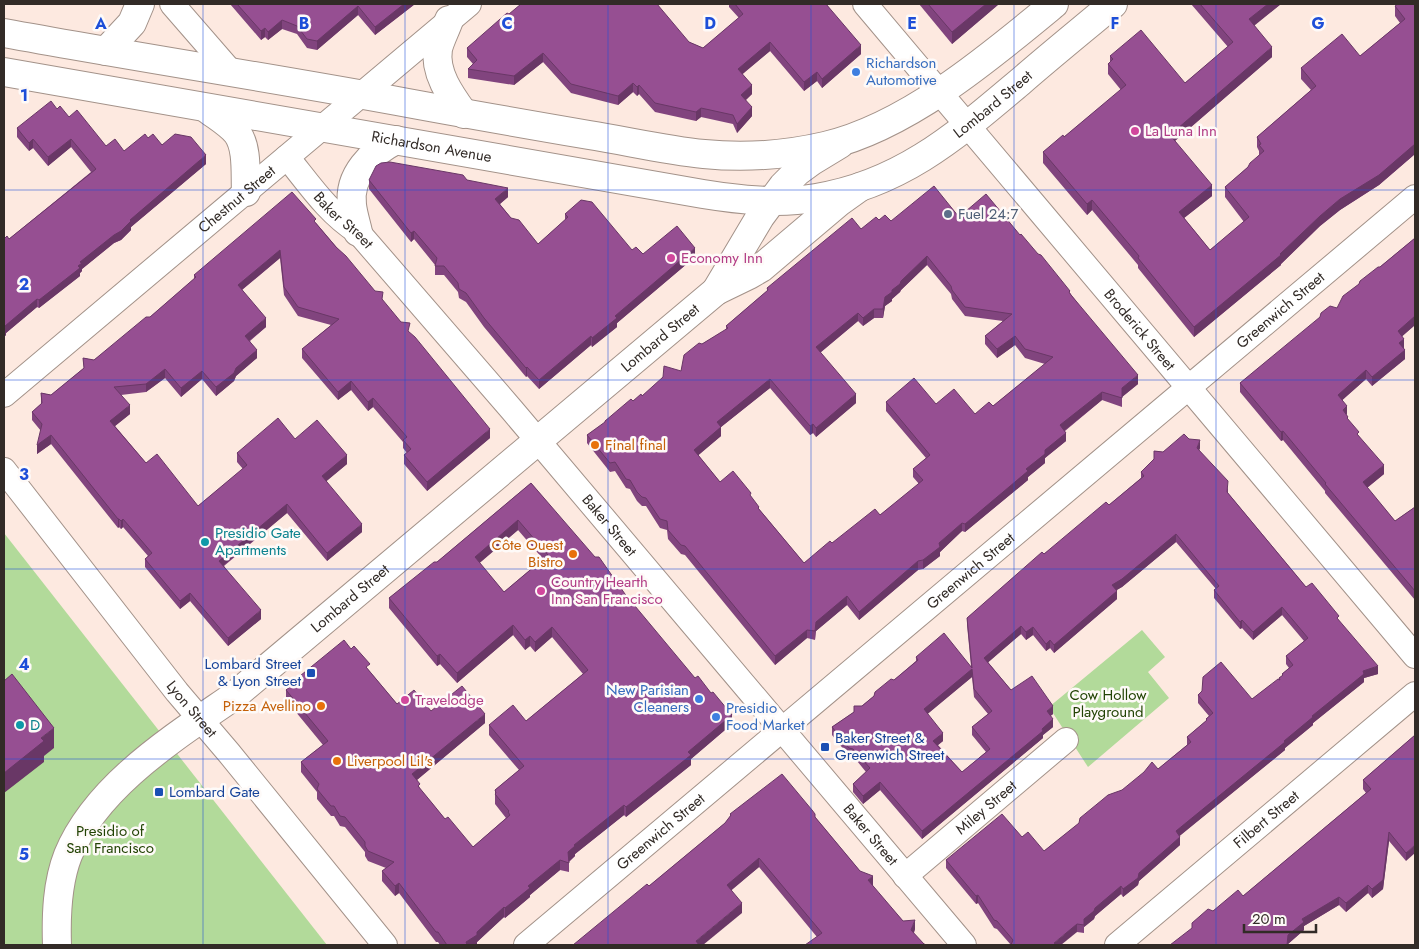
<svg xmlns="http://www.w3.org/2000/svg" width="1419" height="949" font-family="Jost,sans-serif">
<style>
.green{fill:#b2da9a}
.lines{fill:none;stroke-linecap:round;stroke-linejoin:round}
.minor-casing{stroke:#a39289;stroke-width:26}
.tertiary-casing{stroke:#a39289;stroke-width:30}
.trunk-casing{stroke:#a39289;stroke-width:30}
.minor{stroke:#fff;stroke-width:24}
.tertiary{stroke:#fff;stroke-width:28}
.trunk{stroke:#fff;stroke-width:28}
.wall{fill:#81447e;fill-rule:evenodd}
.shaded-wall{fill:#693766}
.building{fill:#964f92;stroke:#693766;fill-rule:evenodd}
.grid{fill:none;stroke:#1d4ed8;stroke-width:1;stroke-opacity:0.55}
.shop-dot{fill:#3f7fe0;stroke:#fefaf8;stroke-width:2}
.hotel-dot{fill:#d1479c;stroke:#fefaf8;stroke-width:2}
.service-dot{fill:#5c6f8a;stroke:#fefaf8;stroke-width:2}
.food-dot{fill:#e8710a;stroke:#fefaf8;stroke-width:2}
.culture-dot{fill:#0f9aa8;stroke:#fefaf8;stroke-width:2}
.transit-dot{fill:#1a4fb4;stroke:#fefaf8;stroke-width:2}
.labels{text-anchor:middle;stroke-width:5;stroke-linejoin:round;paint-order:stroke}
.shop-label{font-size:15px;fill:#366cbe;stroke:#fefaf8;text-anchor:start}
.street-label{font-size:15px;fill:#322b27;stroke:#fefaf8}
.hotel-label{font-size:15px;fill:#b23c85;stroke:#fefaf8;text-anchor:start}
.service-label{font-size:15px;fill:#4e5e75;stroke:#fefaf8;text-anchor:start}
.food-label{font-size:15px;fill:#c56008;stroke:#fefaf8;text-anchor:start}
.culture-label{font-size:15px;fill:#0d838f;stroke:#fefaf8;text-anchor:start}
.transit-label{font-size:15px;fill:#164399;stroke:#fefaf8;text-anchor:start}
.park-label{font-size:15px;fill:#224304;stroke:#fefaf8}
.grid-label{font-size:16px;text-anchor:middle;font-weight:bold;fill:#1d4ed8;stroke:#fefaf8;stroke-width:5;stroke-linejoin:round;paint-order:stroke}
</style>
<rect width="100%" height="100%" fill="#fde9e0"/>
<!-- green -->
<g class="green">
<path d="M4,533l323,412h-323z"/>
<path d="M1142,630l23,27 -17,15 21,26 -81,69 -39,-60z"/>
</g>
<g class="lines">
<defs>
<g id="minor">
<path d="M172,4l60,69"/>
<path id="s1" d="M865,4l550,652"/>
<path id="s2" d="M287,157c22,27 41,56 71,75l154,178 452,535"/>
<path id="s3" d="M4,395l465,-391"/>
<path id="s4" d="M4,470l173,222 52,61 156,192"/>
<path id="s5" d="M905,876l161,-136"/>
<path id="s6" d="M526,945l889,-748"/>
<path id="s7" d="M1117,945l298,-251"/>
</g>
<g id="tertiary">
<path d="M716,291l44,-74 23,-31 14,-14 15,-11 28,-17"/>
<path id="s8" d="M57,945c-1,-30 0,-62 11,-90 29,-70 107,-118 166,-159l482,-405 33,-16 12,-7 78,-66 21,-15"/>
</g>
<g id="trunk">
<path d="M449,20c-3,9 -9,20 -11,29 -4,24 13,47 26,65"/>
<path d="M4,33c131,24 262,44 393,68 64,12 128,23 192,34 38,6 76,15 115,19 39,4 82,1 121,-8 82,-19 165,-89 229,-142"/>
<path d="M106,51l26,-28 8,-19"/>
<path id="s9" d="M4,72l699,122c37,6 75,10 113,4 86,-14 141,-63 204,-116 31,-27 62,-52 93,-78"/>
<path d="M206,108c10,8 23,15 31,25 11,15 8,41 9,59"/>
<path d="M358,232c-2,-9 -5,-18 -6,-27 -4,-30 20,-53 44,-65"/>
</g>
</defs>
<!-- minor casing -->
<use href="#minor" class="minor-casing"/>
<!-- tertiary casing -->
<use href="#tertiary" class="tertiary-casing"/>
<!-- trunk casing -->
<use href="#trunk" class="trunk-casing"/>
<!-- minor -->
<use href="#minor" class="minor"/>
<!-- tertiary -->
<use href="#tertiary" class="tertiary"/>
<!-- trunk -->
<use href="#trunk" class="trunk"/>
</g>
<!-- wall -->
<g class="wall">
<path d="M230,4h185l-40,31 -17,-20 -41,35 -10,-2 -10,-14 -15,-5 -14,11 -3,-3 -4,3z"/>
<path d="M729,4h97l35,50 -39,34 -5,-7 -13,10 -34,-40 -28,23 10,20 -6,6 6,16 -15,17 -4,-9 -32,-7 -5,4 -41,-9 -16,-18 -2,2 -4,-4 -15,13 -47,-12 -28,-31 -29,23 -46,-7v-9l5,-5 -6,-7v-9l42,-34 180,28 14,6 36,-30 -10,-11z"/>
<path d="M919,4h80l-47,40z"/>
<path d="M1191,4h90l-27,21 18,32 -97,84 37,55 -28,22 26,32 34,-28 -19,-25v-10l23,-20 11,-12v-4l-2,-4v-10l54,-47 -10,-11v-11l59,-12 40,-33 -5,-7v-10l20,-2v150l-36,31 -39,25 -20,16 -39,38v1l-87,72 -56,-69v-3l-46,-55 -5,5 -44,-52v-11l21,-15 57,-47 -13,-16v-10l2,-2v-6l75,27 43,-36z"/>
<path d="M57,109l49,37 18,5 24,-13 58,26 -75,63v3l-10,10 -7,3 -32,26v2l-2,2v3l-41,32 -2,-1 -31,26v2l-2,2 5,-98 82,-67 -20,-25 -23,19 -15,-18 -4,3 -12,-14v-9z"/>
<path d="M369,180h98l41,17 -8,7 11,14 27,26 27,-24v-6l67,36 11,4 52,3 -78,66v4l-25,20 -1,-2 -52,44 -12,-13 -1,1 -42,-50 -18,-25 -7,-4 -1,-6 -14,-17h-9v-10l-21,-26 -3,3 -42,-53z"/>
<path d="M959,217l111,76 68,91 -16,13v10l-20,-7 -37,31 1,10 -21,17v5l-17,14v3l-63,52 -3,-1 -22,21v4l-17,13 -5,1 -59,50 -12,-15 -31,26 -1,9 -8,-2 -32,27 -90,-110 -4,-1 -13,-15 -1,-9 -7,-2 -14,-22h-4l-5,-5 -7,-12 -4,-1 -11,-17 -5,1 -23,-29v-8l18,-12v-2l28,-20 9,-5 39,-25 21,-27 24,-14v-4l41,-35v-3l94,-59 18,-9 12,1zM927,265l24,29 1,5 13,17 38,5 -18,15v8l12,14 18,-13 10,13 20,6 -52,42 -18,8 -39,-10 -50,-2v9l40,47 -13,11v8l6,7 -39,31 -48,28 -28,20 -45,-54 -8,-12 -31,-15 -22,-27 23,-19v-9l49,-39 40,47 3,-2 3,4 40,-34 -36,-50 38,-32 5,5 11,-8h9l2,-12 7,-5v-2l8,-7 1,-2z"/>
<path d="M316,223l93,109 81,106 -63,53 -23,-27v-9l3,-2 -4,-5v-6l-30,-35 -5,4 -17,-21 -13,10 -36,-42v-9l29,-24 -33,-9 -14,-21 -4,-37 -38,32 24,37 -16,14 7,17 -21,18 -2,5 -18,15 -14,-17 -21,18 -16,-19 -19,14 -25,3 9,19 -15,12 31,37 52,43 45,-37 -6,-7v-9l58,-14 52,25 -21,17 36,51 -35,29 -40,-48 -63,53 37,53 -33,27 -38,-45 -10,8 -35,-42v-8l3,-3 -25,-29 -2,2 -2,-2 -1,1 -67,-84 -14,10 4,-23 -9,-11v-8l9,-8v-11l10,2 33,-27 -1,-10 11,2 56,-43 44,-38v-4z"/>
<path d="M1415,238v87l-13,11 2,12 1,11 -33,27 -6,-7 -24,21 6,20 36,54 -17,14 28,33 20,-14v93l-90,-107v-2l-42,-51 -2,1 -41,-49v-9l97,-75 22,-24z"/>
<path d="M1189,439l11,9 -1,2 29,39v4l78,94 33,34 39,53 -14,4v4l-51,41v2l-28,23v2l-106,86 1,9 -41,36 -1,4 -15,12 -2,-3 -26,22 -1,3 -10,8v6l-7,-1 -66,13 -14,-16 -3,-1 -16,-25 -2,1 -30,-36v-8l76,-23 22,14 78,-61 36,-21 29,-24v-8l19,-16v-2l3,-3 -11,-13v-8l54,4 27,-20v-1l3,-2v-2l7,-6 -3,-4v-8l18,-15 -22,-26 -29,25 -11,-12 -2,1 -26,-31v-8l2,-1 -40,-47 -54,45 -6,3 1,9 -63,54 -4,-5 -4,3 -13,-16 -7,5 -5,-6 -33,28 23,28 42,24 -3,2 3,11 -10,8v3l-121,101 -42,-49 -17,14 -10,-12v-8l13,-12 -13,-16h-4l-17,-21v-8l22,-15 40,-32 22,-19v-4l55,9 -4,-41v-7l77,-64 65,-49 32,-27v-6l13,-12v-9l9,1zM972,677l2,20 14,17 -16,13v8l14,17 -24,20 -24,-27 5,-4 -16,-27z"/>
<path d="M531,483l201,241 -41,35v6l-65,52 -2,-2 -49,39v2l-6,6v10l-9,-2 -30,25v2l-25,21 -1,-1 -27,25v3h-37l-2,-3h-2l-37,-49 -4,3 -13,-15v-10l4,-3 -18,-7 -3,-5v-4l-20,-25 -5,-1 -6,-10h-3l-14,-17v-7l-16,-20v-10l22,-17 -37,-45v-10l9,-8v-2l56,-31 46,55 88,19 -68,57 3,9 25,30 28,28 33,-29 -11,-14v-14l24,-20 -30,-35v-10l37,-4 57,-47 -31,-37 -17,15 -5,-6 -5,4 -12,-15 -56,48 -17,-19 -3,2 -48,-58v-10l48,-36zM518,530l25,29 -39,33 -25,-29z"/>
<path d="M1415,735l-9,126 -17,-20 -6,48 -11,9 -4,-5 -22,19 -7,-7 -35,21v4l-16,14 -96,-16v-5l21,-12 30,-15 123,-103 -3,-4v-9z"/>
<path d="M730,814l85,3 45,54 13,14 -1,1 31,35 12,8 -1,4 -97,4 -58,-70 -28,23 11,23 -93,-27 76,-63 5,-6z"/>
</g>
<!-- shaded-wall -->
<g class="shaded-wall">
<path d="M404,4h11l-40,31v-8z"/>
<path d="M986,4h13l-47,40v-12z"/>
<path d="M1268,4h13l-32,26v-11z"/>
<path d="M358,6v9l-41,35v-9z"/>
<path d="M282,20v9l-14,11v-8z"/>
<path d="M265,28v9l-4,3v-9z"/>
<path d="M770,42v9l-32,27v-9z"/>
<path d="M861,45v9l-39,34v-9z"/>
<path d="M1272,47v10l-102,88v-10z"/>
<path d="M543,53v9l-29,23v-9z"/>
<path d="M817,72v9l-13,10v-9z"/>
<path d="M633,83v9l-15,13v-9z"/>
<path d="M639,85v9l-2,2v-9z"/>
<path d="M752,85v9l-11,10v-9z"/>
<path d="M752,107v9l-15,17v-9z"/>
<path d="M701,108v9l-5,4v-9z"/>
<path d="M33,139v9l-4,3v-8z"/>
<path d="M71,139v8l-23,19v-9z"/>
<path d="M1415,144v10l-36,31 -39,25 -20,16 -39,38v1l-87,72v-10l86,-73 40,-38 20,-17z"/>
<path d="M206,155v9l-75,63v3l-10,10 -7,3 -32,26v2l-2,2v3l-41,32v-8l41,-38z"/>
<path d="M1212,185v11l-33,26v-10z"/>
<path d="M508,188v9l-13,11v-9z"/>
<path d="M1092,200v10l-5,5v-11z"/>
<path d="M414,231v8l-3,3v-9z"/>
<path d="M695,248v9l-78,66v4l-25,20v-9l23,-22z"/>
<path d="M280,250v8l-42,35v-8z"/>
<path d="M927,256v9l-26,25 -1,2 -8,7v-9z"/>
<path d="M892,292v9l-7,5 -2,12v-9l2,-12z"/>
<path d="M37,299v8l-31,26v2l-2,2v-9l1,-2z"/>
<path d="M874,309v9l-11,8v-8z"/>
<path d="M858,313v8l-42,35v-9z"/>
<path d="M1415,316v9l-17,15v-9z"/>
<path d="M266,318v9l-21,17v-8z"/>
<path d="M591,336v9l-52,44v-9z"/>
<path d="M1015,336v9l-18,13v-9z"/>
<path d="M1404,339v9l-5,4v-9z"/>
<path d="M257,350v8l-21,18 -2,5 -18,15v-9l20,-19z"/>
<path d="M1405,350v9l-33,27v-9z"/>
<path d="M527,367v9l-1,1v-9z"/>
<path d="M165,369v9l-19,14v-8z"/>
<path d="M1366,370v9l-28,25v-9z"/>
<path d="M202,371v8l-21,18v-9z"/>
<path d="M1138,375v9l-16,13v-9z"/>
<path d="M770,379v9l-49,39v9l-27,23v-9l23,-28z"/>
<path d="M351,381v9l-13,10v-8z"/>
<path d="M1102,392v8l-42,34v-9z"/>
<path d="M856,394v9l-40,34v-9z"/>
<path d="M373,398v9l-5,4v-9z"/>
<path d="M130,405v9l-20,16v-9z"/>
<path d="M1347,406v9l-4,-5z"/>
<path d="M813,424v9l-3,2v-9z"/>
<path d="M490,429v9l-63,53v-9z"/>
<path d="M1283,431v9l-2,1v-9z"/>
<path d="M1066,433v8l-21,17v5l-17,14v3l-63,52v-8l61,-55 19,-19z"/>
<path d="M51,435v9l-14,10v-9z"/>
<path d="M1200,440v8l-3,8v-8z"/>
<path d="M347,455v9l-25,21v-9z"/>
<path d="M1384,465v9l-21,17v-9z"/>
<path d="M287,504v9l-68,56v-8z"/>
<path d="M118,519h1v8l-1,1z"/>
<path d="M123,519v8l-2,2v-8z"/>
<path d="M518,520v10l-43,37v-10z"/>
<path d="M962,523v8l-22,21v4l-17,13v-9l16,-17z"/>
<path d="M362,524v8l-35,29v-8z"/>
<path d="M1176,534v8l-54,45 -10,6v-8z"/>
<path d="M918,561v9l-59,50v-8z"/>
<path d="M1117,591v8l-63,54v-8z"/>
<path d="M190,593v8l-10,8v-8z"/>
<path d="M847,596v9l-31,26 -1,9 1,-18z"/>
<path d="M1282,607v8l-29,25v-8z"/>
<path d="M261,610v9l-33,27v-8z"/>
<path d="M1242,620v8l-2,1v-7z"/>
<path d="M513,625v10l-56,48v-10z"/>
<path d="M1021,626v8l-37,32v-8z"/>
<path d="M552,627v10l-17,15v-10z"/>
<path d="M1033,627v8l-7,5v-8z"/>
<path d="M807,630v8l-32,27v-9z"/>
<path d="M530,636v10l-5,4v-10z"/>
<path d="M1050,640v8l-4,3v-7z"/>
<path d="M440,654v10l-3,2v-10z"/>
<path d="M1378,666v8l-14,4v4l-51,41v2l-28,23v2l-109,89v-8l108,-90 79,-70z"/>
<path d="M972,669v8l-48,40v-8z"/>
<path d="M1053,706v8l-6,5v-8z"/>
<path d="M485,714v9l-73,61v-10z"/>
<path d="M732,715v9l-41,35v6l-65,52v-10l62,-55z"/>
<path d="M1053,719v8l-10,8v3l-121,101v-8z"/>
<path d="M54,728v20l-10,8v6l-40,31v-20l37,-35z"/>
<path d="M943,733v8l-10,8v-8z"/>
<path d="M880,782v8l-17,14v-8z"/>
<path d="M624,805v10l-49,39v2l-7,6v-10l6,-7z"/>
<path d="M1389,832v9l-6,48 -11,9v-9z"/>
<path d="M1180,837v8l-41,36 -1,4 -15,12v-8l16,-16z"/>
<path d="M1415,845v8l-9,8v-8z"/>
<path d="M759,858v9l-32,27v-9z"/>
<path d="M560,860v10l-30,25v2l-25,21v-10l23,-22z"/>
<path d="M873,876v9l-5,5v-10z"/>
<path d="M399,883v10l-4,3v-10z"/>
<path d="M1368,885v8l-22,19v-9z"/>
<path d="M1121,886v8l-26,22 -1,3 -10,8v6v-14l11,-11z"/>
<path d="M978,895v8l-2,1v-8z"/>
<path d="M1339,897v8l-35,21v4l-16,14v1h-1l1,-10 14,-16z"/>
<path d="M742,903v10l-39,32h-7v-4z"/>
<path d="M504,907v10l-27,25v3h-11v-3z"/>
<path d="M915,920v9l-4,10v-9z"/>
<path d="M1077,924v8l-16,13h-7v-2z"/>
</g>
<!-- building -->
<g class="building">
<path d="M237,4h167l-29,23 -17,-21 -41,35 -10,-2 -10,-13 -15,-6 -14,12 -3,-4 -4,3z"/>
<path d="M521,4h136l32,38 14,6 40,-34 -8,-10h91l35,41 -39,34 -5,-7 -13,10 -34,-40 -32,27 14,16 -11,10 11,12 -15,17 -4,-9 -32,-7 -5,4 -41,-9 -16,-18 -2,2 -4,-4 -15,13 -47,-12 -28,-31 -29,23 -46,-7 9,-9 -10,-12 40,-35 2,1z"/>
<path d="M928,4h58l-34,28z"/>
<path d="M1200,4h68l-19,15 23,28 -102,88 42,50 -33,27 31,38 39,-33 -24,-30 23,-20 2,-4 14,-12 -5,-6 2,-1 -4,-7 59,-51 -15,-18 41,-34 18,22 45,-37 -10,-13 3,-2h17v140l-36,31 -39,24 -20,17 -40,38 1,1 -87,72 -56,-69 1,-2 -47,-56 -5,4 -44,-52 20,-17 1,2 62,-52 -18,-21 5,-5 -3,-3 31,-26 44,53 48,-41z"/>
<path d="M51,101l6,8 3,-3 9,11 8,-7 29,36 9,-7 9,12 21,-17 3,4 5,-4 9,11 13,-11 16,3 15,18 -76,65 1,1 -10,10 -7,4 -34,27 2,1 -4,3 2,2 -41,32 -2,-1 -32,27 1,1 -2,1v-89l3,-3 2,3 87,-70 -25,-30 -23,18 -15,-18 -4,4 -12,-15z"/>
<path d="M390,162l73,13 4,5 41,8 -13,11 16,19 8,2 19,24 30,-27 -3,-3 16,-14 11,2 40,48 4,-3 7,7 34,-28 18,22 -80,68 2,2 -25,20 -1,-2 -52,44 -12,-13 -1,1 -42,-50 -18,-25 -7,-4 -1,-6 -14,-17h-9l2,-8 -23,-27 -3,2 -42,-53 7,-14 5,-3z"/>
<path d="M934,186l25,31 27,-23 34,41 1,-1 17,20 3,1 29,36 -1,1 2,3 67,80 -16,13v10l-20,-6 -42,33 6,8 -21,17v4l-19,15 2,2 -63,53 -3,-1 -23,20 1,4 -17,13 -5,1 -59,51 -12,-16 -31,26 -1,9 -8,-1 -32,26 -90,-110 -4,-1 -13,-15 -1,-9 -7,-2 -14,-21 -4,-1 -5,-5 -7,-12 -4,-1 -11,-17 -5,1 -23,-28 18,-13v-1l26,-22 2,2 8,-7 1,2 21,-19 1,-11 17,5 3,-16 15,-12 3,1 26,-16 -2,-2 42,-36 -1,-2 85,-70 9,11 15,-12 3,3 6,-5 6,6zM927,256l24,30 1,4 13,17 47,7 -27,22 12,13 18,-13 10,13 28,8 -60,49 -4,-4 -14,12 -21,-25 -18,15 -22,-26 -28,24 44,53 -17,14 10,11 -43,35 -5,-6 -43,34 -2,-2 -26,22 -46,-55 1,-1 -9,-12 1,-2 -18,-22 -13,11 -26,-32 27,-23 -4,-5 53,-43 40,47 3,-2 3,4 40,-34 -40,-47 42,-34 5,5 11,-9h9l2,-12 7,-5v-2l8,-6 1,-3z"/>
<path d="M292,192l24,27 -2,2 22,26 10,9 29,35 8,1 -1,7 19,23 9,1 -2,8 7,6 75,92 -63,53 -23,-27 7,-6 -8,-9 4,-3 -34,-39 -5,4 -17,-21 -13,11 -36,-43 37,-30 -41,-12 -14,-20 -4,-37 -42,35 28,33 -21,18 12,14 -21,18 -2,5 -18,14 -14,-16 -21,17 -16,-19 -19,15 -32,3 16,18 -20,16 36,42 11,-9 41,52 49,-41 -10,-12 41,-35 17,21 22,-19 30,35 -25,21 40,48 -35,29 -40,-49 -68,57 42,49 -33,28 -38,-45 -10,8 -35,-42 7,-6 -29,-34 -2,2 -2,-2h-1l-67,-84 -14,10 5,-21 -10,-12 10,-9 -1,-10 10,2 33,-27 -1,-10 11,2 52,-43h4l46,-40 -2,-2z"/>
<path d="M1415,238v78l-17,15 6,8 -5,4 6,7 -33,27 -6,-7 -28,25 9,11 -4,4 5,7 -1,1 12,14 -2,2 27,31 -21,17 32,39 20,-14v84l-90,-107 1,-1 -43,-52 -2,1 -41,-49 80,-66 1,-4 9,-7 7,2 6,-12 16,-12 1,-3 18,-14h2z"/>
<path d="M1184,434l5,5 11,1 -3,8 31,33 -1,11 79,95 6,-4 27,33 -2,2 41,48 -15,5 1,3 -52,42 1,1 -29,24 1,1 -109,89 4,6 -41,36 -1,5 -15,11 -2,-3 -26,22 -1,3 -10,8v6l-7,-1 -23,19 1,1 -1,1h-43l2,-5 -16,-19 -3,-1 -16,-25 -2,1 -30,-36 56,-46 20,23 6,-5 16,19 35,-28 1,-5 22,-18 6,-5 14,-5 22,-18 8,-10 6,7 33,-27 -4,-5 20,-17 -1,-1 7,-6 -15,-18 4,-4 1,-14 18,-15 31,37 26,-20 2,1 -1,-2 4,-3 -1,-1 11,-9 -7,-9 22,-18 -26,-31 -29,25 -11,-12 -2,2 -26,-32 5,-4 -43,-52 -54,45 -10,6 5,6 -63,54 -4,-5 -4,4 -13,-17 -7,5 -5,-6 -37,32 27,32 21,-14 21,30 -6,5 6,8 -11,10 1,2 -121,100 -42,-49 -17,14 -10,-12 17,-16 -17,-19 -4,-1 -17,-21 22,-15v-6h8l12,-10 1,-4 16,-13 3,1 24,-20 -2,-3 28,-24 28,35 -5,-50 75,-66 2,2 62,-52 3,3 35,-29 -3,-4 13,-13v-8l9,1zM972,669l2,20 18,22 -20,16 18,22 -28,23 -29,-31 10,-8 -19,-24z"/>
<path d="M531,483l64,74h4l26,37 70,84 3,-2 13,17 2,-1 19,23 -44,37 3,3 -65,52 -2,-2 -50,40 1,1 -7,6 1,11 -9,-3 -32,26 2,2 -25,20 -1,-1 -27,25v3l-11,7 1,3h-20l-9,-13h-2l-37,-49 -4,3 -13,-15 12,-9 -26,-11 -3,-5v-4l-20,-25 -5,-1 -6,-10h-3l-14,-17 2,-5 -18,-22 27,-21 -42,-51 11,-9 -2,-1 49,-40 7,9 3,-3 16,18 -4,3 31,37 17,-14 17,21 31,-25 23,28 -73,60 8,10 -2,2 14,17 13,16 3,-2 25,30 37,-32 -2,-3 1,-1 -14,-17 1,-1 -1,-3 29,-24 -35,-41 24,-20 13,16 62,-51 -36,-43 -17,15 -5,-6 -5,4 -12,-15 -56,48 -17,-19 -3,2 -48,-58 45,-36h3zM518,520l30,35 -44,37 -29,-35z"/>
<path d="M12,674l42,54 -13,10 3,3 -40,32v-92z"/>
<path d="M1415,735v110l-9,8 -17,-21 -6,48 -11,9 -4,-4 -22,18 -7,-6 -37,22 2,3 -16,13 -1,10h-117l22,-17v-5l16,-14 5,2 25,-21 5,6 128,-107 -8,-9z"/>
<path d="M782,774l30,36 3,4v3l45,54 13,5 -5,4 35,41 12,-1 -4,10 13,14 3,1h-122l17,-12 -63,-75 -32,27 15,18 -46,38 3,4h-126l74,-61 2,2 76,-63 6,-8 -1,-1z"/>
</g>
<!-- grid -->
<path class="grid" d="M203,4v941M405,4v941M608,4v941M811,4v941M1014,4v941M1216,4v941M4,190h1411M4,380h1411M4,569h1411M4,759h1411"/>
<!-- markers -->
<g class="shop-dot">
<circle cx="856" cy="72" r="5"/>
<circle cx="699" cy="699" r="5"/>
<circle cx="716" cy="717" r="5"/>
</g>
<g class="hotel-dot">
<circle cx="1135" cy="131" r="5"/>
<circle cx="671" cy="258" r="5"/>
<circle cx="541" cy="591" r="5"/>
<circle cx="405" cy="700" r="5"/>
</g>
<circle class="service-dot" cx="948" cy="214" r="5"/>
<g class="food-dot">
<circle cx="595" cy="445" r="5"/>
<circle cx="573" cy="554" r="5"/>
<circle cx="321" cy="706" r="5"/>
<circle cx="337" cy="761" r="5"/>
</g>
<g class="culture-dot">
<circle cx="205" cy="542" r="5"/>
<circle cx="20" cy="725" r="5"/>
</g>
<g class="transit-dot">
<rect x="306" y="668" width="10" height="10" rx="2.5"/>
<rect x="820" y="742" width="10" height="10" rx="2.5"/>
<rect x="154" y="787" width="10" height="10" rx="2.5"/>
</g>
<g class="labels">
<!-- shop labels -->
<g class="shop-label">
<text x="866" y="68">Richardson<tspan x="866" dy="17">Automotive</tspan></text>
<text x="689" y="695" text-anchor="end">New Parisian<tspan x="689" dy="17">Cleaners</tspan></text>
<text x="726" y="713">Presidio<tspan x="726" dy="17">Food Market</tspan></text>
</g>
<!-- street labels -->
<g class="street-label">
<text dy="5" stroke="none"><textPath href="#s9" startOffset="1026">Lombard Street</textPath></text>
<text dy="5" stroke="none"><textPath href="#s9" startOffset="434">Richardson Avenue</textPath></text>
<text dy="5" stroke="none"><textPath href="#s3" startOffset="304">Chestnut Street</textPath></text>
<text dy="5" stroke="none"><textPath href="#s2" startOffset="85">Baker Street</textPath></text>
<text dy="5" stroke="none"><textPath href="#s6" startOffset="986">Greenwich Street</textPath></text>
<text dy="5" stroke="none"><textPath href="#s1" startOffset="426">Broderick Street</textPath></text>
<text dy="5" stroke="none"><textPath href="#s8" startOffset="881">Lombard Street</textPath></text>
<text dy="5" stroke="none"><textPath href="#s2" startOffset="490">Baker Street</textPath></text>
<text dy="5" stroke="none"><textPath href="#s6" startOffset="581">Greenwich Street</textPath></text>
<text dy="5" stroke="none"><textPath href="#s8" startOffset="476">Lombard Street</textPath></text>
<text dy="5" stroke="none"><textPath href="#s4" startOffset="304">Lyon Street</textPath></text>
<text dy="5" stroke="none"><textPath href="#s5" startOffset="106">Miley Street</textPath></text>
<text dy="5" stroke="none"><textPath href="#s7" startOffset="195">Filbert Street</textPath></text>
<text dy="5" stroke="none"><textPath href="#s6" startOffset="176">Greenwich Street</textPath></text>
<text dy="5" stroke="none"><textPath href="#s2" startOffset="895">Baker Street</textPath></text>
</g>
<!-- hotel labels -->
<g class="hotel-label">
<text x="1145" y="136">La Luna Inn</text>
<text x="681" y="263">Economy Inn</text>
<text x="551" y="587">Country Hearth<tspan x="551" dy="17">Inn San Francisco</tspan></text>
<text x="415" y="705">Travelodge</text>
</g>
<!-- service labels -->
<g class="service-label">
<text x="958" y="219">Fuel 24:7</text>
</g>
<!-- food labels -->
<g class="food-label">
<text x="605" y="450">Final final</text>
<text x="563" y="550" text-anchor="end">Côte Ouest<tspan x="563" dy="17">Bistro</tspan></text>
<text x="311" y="711" text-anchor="end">Pizza Avellino</text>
<text x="347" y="766">Liverpool Lil's</text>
</g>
<!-- culture labels -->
<g class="culture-label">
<text x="215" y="538">Presidio Gate<tspan x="215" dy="17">Apartments</tspan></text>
<text x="30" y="730">D</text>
</g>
<!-- transit labels -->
<g class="transit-label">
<text x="301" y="669" text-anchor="end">Lombard Street<tspan x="301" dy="17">&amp; Lyon Street</tspan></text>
<text x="835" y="743">Baker Street &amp;<tspan x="835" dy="17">Greenwich Street</tspan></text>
<text x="169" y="797">Lombard Gate</text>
</g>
<!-- park labels -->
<g class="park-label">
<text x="1108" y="700">Cow Hollow<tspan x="1108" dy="17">Playground</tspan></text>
<text x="110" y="836">Presidio of<tspan x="110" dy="17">San Francisco</tspan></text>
</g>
</g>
<g class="grid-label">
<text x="101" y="29">A</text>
<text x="304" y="29">B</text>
<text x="507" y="29">C</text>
<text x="710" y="29">D</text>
<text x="912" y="29">E</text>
<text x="1115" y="29">F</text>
<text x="1318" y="29">G</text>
<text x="24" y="101">1</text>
<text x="24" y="290">2</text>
<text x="24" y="480">3</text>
<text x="24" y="670">4</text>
<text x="24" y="860">5</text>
</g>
<!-- border -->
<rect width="1419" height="949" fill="none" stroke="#322b27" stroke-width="10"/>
<!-- scale -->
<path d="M1244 924v8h72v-8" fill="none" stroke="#322b27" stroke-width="2.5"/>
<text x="1252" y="924" font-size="15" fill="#322b27" stroke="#fefaf8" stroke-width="4" paint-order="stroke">20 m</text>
</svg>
